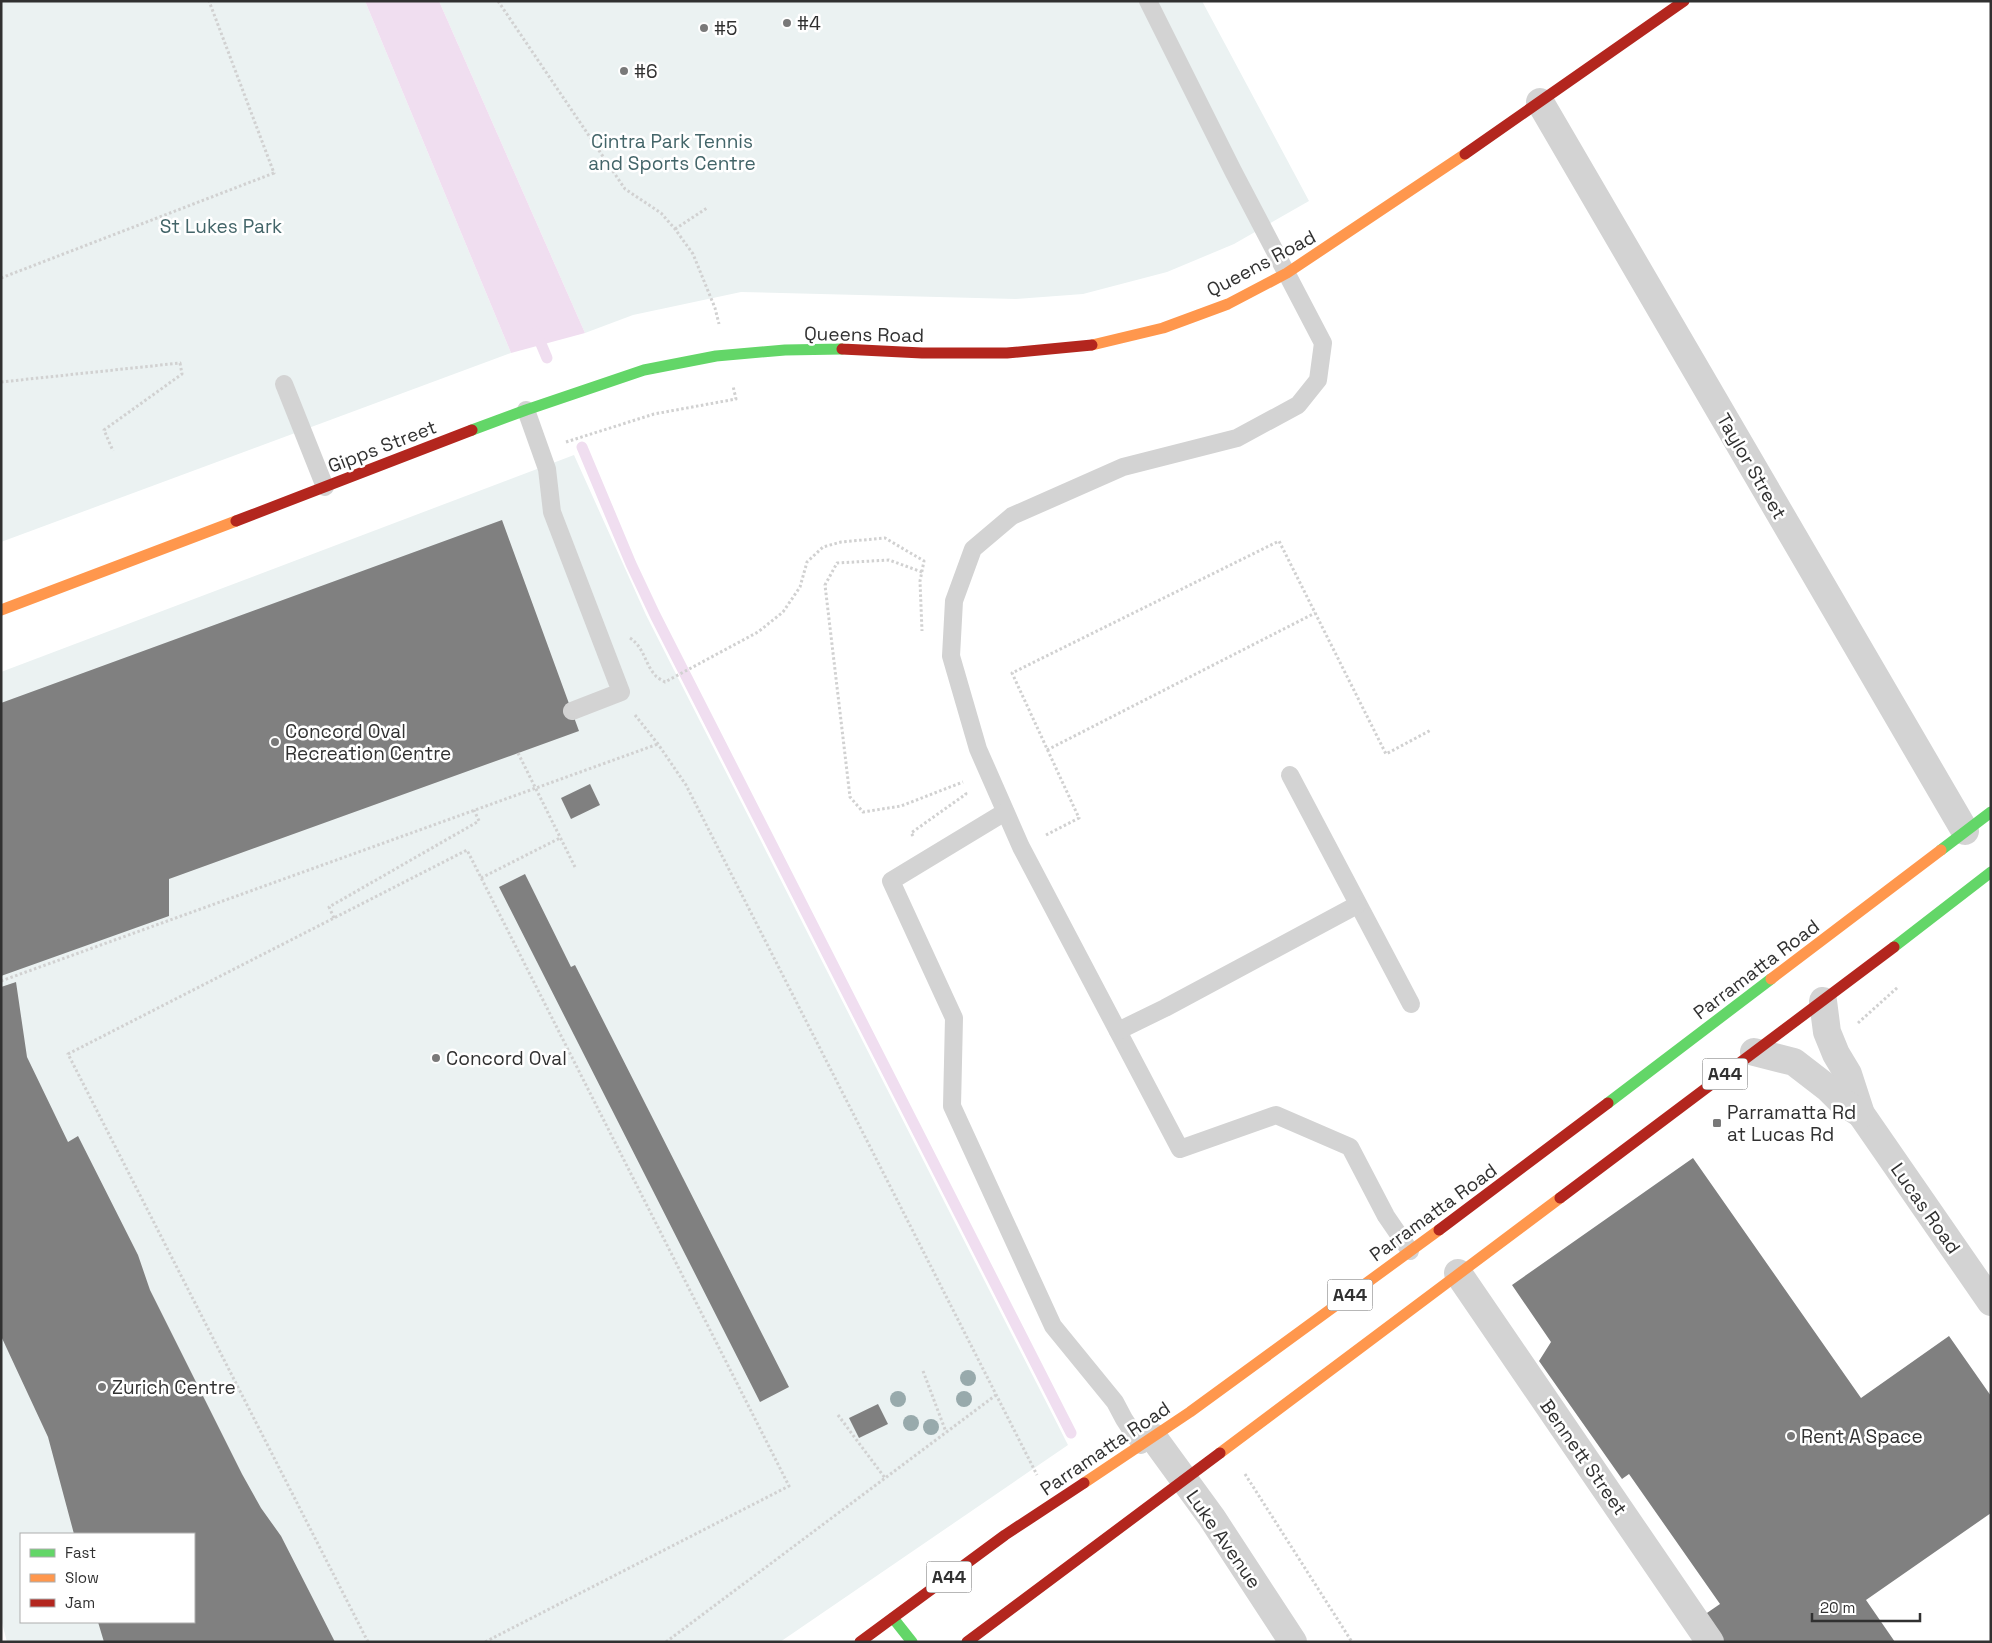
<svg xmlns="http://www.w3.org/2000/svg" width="1992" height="1643" font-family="'Space Grotesk',sans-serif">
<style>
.green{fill:#ebf2f2;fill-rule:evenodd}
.water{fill:#f0def0}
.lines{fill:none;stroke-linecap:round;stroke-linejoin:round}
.stream{stroke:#f0def0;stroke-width:11}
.building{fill:#808080}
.path{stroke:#d1d1d1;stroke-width:3;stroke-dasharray:2.5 2.5;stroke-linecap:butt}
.lane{stroke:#d3d3d3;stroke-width:18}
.street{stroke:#d3d3d3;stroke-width:28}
.fast{stroke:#63d668;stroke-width:11}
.slow{stroke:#ff974d;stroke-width:11}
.jam{stroke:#b3261e;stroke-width:11}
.tree{fill:#98aaac}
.poi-dot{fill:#797979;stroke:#fff;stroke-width:2}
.labels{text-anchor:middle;stroke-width:5;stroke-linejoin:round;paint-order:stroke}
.shield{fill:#fff;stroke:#6f6f6f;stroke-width:1}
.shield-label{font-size:18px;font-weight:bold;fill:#313131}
.poi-label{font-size:19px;fill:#313131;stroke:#fff;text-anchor:start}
.park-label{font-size:19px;fill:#436569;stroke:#fff}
.street-label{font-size:19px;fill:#313131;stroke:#fff}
</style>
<rect width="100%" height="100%" fill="#fff"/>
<!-- green -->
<g class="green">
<path d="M1,1h364l146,352 -510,189z"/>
<path d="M439,1h763l107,200 -75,43 -67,28 -84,22 -67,5 -275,-7 -108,23 -48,18z"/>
<path d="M574,455l72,160 422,830 -288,197h-773l-6,-23v-947zM21,1534h173v88h-173z"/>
</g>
<!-- water -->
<path class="water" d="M365,1h74l146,332 -74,20z"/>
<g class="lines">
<!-- stream -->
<g class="stream">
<path d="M536,332l11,26"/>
<path d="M582,447l49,117 24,51 416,818"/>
</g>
</g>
<!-- building -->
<g class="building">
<path d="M502,520l77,211 -410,148v37l-168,60v-273z"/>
<path d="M590,784l10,21 -29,14 -10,-21z"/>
<path d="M525,874l46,93 4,-2 214,422 -29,15 -261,-515z"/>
<path d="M16,982l11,75 41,85 10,-6 60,119 12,35 92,184 19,34 20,28 54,106h-231l-6,-20h96v-88h-120l-26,-97 -47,-101v-349z"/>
<path d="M1693,1158l168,240 88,-62 42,60v117l-125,87 29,42h-172l-19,-27 16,-11 -91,-130 -7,5 -83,-118 12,-19 -39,-57z"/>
<path d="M878,1404l10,20 -29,14 -10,-20z"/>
</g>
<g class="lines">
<!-- path -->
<g class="path">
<path d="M498,1l127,188 36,24 14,16 18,25 22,54 4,16"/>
<path d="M675,229l32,-21"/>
<path d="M1,278l273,-105 -65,-172"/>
<path d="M1,382l179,-19 2,11 -78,56 9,21"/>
<path d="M566,442l88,-28 82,-15 -3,-13"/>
<path d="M922,572l-33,-12 -52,3 -12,22 25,212 13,15 38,-6 62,-24"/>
<path d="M630,638c14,9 15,26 25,37 2,3 7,5 10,7l93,-50 25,-20 17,-25 7,-25 16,-15 18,-5 44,-4 39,23 -4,20 2,50"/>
<path d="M635,715l23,29 28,41 351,690"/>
<path d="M1047,750l268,-137"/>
<path d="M518,753l57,114"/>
<path d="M1046,835l33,-17 -67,-145 267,-132 107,213 45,-24"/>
<path d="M913,836l-2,-3 55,-39 -1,-2"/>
<path d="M481,878l79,-40"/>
<path d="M334,918l-5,-11 150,-86 -5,-11"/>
<path d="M1,981l657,-237"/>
<path d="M1858,1023l40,-36"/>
<path d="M923,1371l23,61"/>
<path d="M838,1415l47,63"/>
<path d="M1245,1474l107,168"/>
<path d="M368,1642l-300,-588 399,-204 322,636 -304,156"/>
<path d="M666,1642l330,-247"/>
</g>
<!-- lane -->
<g class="lane">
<path d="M1148,1l85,170 90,172 -5,37 -20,25 -61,33 -114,29 -111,49 -39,33 -19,52 -3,55 27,93 43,98 159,302 96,-34 74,32 36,69 24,35"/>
<path d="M284,384l41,103"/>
<path d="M526,410l21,59 5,43 69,180 -49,19"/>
<path d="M1290,775l121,229"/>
<path d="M1005,812l-114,69 63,137 -2,88 101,220 62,76 9,17 17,26"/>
<path d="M1118,1031l47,-23 192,-103"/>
</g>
<!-- street -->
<g class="street">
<path d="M1540,102l425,729"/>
<path d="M1823,1001l4,31 9,22 12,20 13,40 130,188"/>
<path d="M1754,1052l40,10 35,27 12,12 20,13"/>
<path d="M1458,1273l252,369"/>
<path d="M1153,1437l59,81 81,124"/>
</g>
<!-- fast -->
<g class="fast">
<path d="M472,430l54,-20 118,-40 72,-14 69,-6 57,-1"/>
<path d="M1941,850l50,-38"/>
<path d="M1894,947l97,-75"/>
<path d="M1608,1103l163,-124"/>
<path d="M893,1618l19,24"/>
</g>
<!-- slow -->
<g class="slow">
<path d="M1092,345l71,-17 65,-24 59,-31 178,-119"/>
<path d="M1,610l235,-89"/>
<path d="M1771,979l170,-129"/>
<path d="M1220,1453l340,-255"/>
<path d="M1084,1483l106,-71 249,-182"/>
</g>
<!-- jam -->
<g class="jam">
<path d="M1465,154l219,-153"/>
<path d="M842,349l80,4h85l85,-8"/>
<path d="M236,521l236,-91"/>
<path d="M1560,1198l334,-251"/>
<path d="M1439,1230l169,-127"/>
<path d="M860,1642l145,-107 79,-52"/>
<path d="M967,1642l253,-189"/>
</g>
</g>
<!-- trees -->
<g class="tree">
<circle cx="968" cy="1378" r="8"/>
<circle cx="898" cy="1399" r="8"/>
<circle cx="964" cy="1399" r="8"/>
<circle cx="911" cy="1423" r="8"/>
<circle cx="931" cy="1427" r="8"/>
</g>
<!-- markers -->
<g class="poi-dot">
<circle cx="787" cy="23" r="5"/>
<circle cx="704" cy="28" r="5"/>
<circle cx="624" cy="71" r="5"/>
<circle cx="275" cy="742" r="5"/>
<circle cx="436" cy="1058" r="5"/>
<rect x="1712" y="1118" width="10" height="10" rx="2.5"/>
<circle cx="102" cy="1387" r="5"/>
<circle cx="1791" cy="1436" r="5"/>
</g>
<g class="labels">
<!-- shield labels -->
<g class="shield">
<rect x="1702.5" y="1058.5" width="45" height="31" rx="4"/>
<rect x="1327.5" y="1279.5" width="45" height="31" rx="4"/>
<rect x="926.5" y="1561.5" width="45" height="31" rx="4"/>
</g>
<g class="shield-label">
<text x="1725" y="1080">A44</text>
<text x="1350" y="1301">A44</text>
<text x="949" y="1583">A44</text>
</g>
<!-- poi labels -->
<g class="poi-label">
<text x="797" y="30">#4</text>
<text x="714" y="35">#5</text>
<text x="634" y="78">#6</text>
<text x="285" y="738">Concord Oval<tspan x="285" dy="22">Recreation Centre</tspan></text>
<text x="446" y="1065">Concord Oval</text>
<text x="1727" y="1119">Parramatta Rd<tspan x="1727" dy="22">at Lucas Rd</tspan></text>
<text x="112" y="1394">Zurich Centre</text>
<text x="1801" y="1443">Rent A Space</text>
</g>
<!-- park labels -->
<g class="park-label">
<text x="672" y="148">Cintra Park Tennis<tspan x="672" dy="22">and Sports Centre</tspan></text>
<text x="221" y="233">St Lukes Park</text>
</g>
<!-- street labels -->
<g class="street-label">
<text transform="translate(1261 263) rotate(-28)" y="7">Queens Road</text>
<text transform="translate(864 334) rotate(1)" y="7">Queens Road</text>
<text transform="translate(382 446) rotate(-21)" y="7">Gipps Street</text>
<text transform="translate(1752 466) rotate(60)" y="7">Taylor Street</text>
<text transform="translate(1756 969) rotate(-37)" y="7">Parramatta Road</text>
<text transform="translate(1926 1208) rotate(55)" y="7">Lucas Road</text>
<text transform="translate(1433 1212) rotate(-36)" y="7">Parramatta Road</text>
<text transform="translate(1105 1448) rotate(-34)" y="7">Parramatta Road</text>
<text transform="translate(1584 1457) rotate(55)" y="7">Bennett Street</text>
<text transform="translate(1224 1539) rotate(55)" y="7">Luke Avenue</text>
</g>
</g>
<!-- border -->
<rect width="1992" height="1643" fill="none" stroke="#313131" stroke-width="5"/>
<!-- legend -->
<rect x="20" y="1533" width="175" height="90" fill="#ffffff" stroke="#adadad"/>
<rect x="30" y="1549" width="25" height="8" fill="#63d668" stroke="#adadad"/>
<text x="65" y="1558" font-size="15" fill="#313131">Fast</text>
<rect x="30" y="1574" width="25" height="8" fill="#ff974d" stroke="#adadad"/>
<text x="65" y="1583" font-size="15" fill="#313131">Slow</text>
<rect x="30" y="1599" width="25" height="8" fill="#b3261e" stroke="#adadad"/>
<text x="65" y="1608" font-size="15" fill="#313131">Jam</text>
<!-- scale -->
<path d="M1812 1613v8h108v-8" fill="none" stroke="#313131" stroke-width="2.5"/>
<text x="1820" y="1613" font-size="15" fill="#313131" stroke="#ffffff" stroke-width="4" paint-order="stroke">20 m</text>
</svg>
